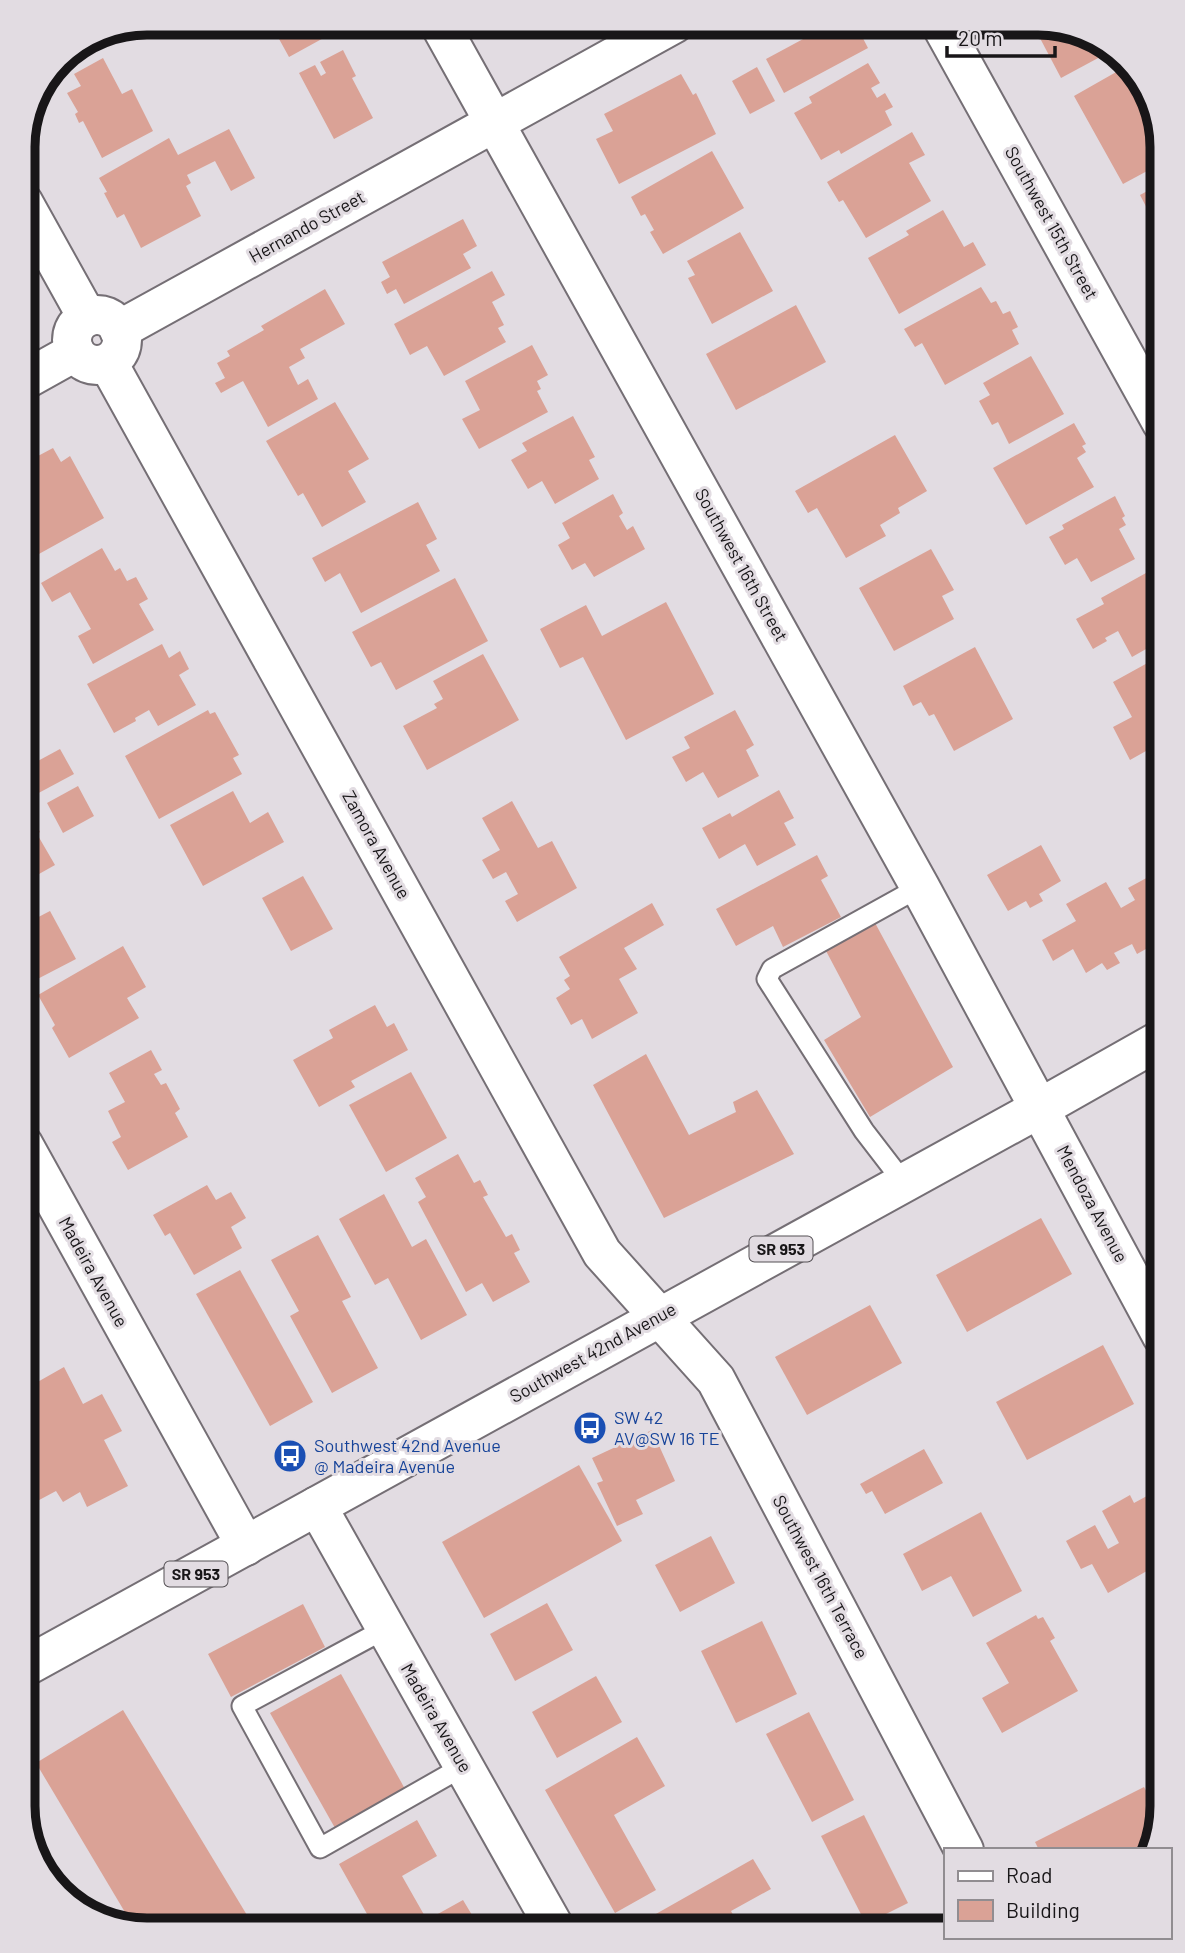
<svg xmlns="http://www.w3.org/2000/svg" width="1185" height="1953" font-family="Barlow,sans-serif">
<style>
.building{fill:#daa296}
.lines{fill:none;stroke-linecap:round;stroke-linejoin:round}
.lane-casing{stroke:#756f75;stroke-width:23}
.street-casing{stroke:#756f75;stroke-width:42}
.primary-casing{stroke:#756f75;stroke-width:42}
.lane{stroke:#fff;stroke-width:19}
.street{stroke:#fff;stroke-width:38}
.primary{stroke:#fff;stroke-width:38}
.labels{text-anchor:middle;stroke-width:6;stroke-linejoin:round;paint-order:stroke}
.shield{fill:#e2dce2;stroke:#555155;stroke-width:2}
.shield-label{font-size:16px;font-weight:bold;fill:#181618}
.street-label{font-size:18px;fill:#181618;stroke:#e2dce2}
.transit-label{font-size:18px;fill:#164399;stroke:#e2dce2;text-anchor:start}
.rim{fill:none;stroke:#181618;stroke-width:9}
</style>
<rect width="100%" height="100%" fill="#e2dce2"/>
<!-- building -->
<g class="building">
<path d="M266,23h56l7,12 -40,22 -16,-29 -3,2z"/>
<path d="M797,23h58l13,25 -84,45 -18,-34 39,-21z"/>
<path d="M1032,23h15l60,20 6,7 -52,28z"/>
<path d="M131,26h1l-77,43 4,-10 41,-27z"/>
<path d="M343,50l13,26 -4,2 21,40 -39,21 -35,-66 16,-8 6,11 5,-3 -6,-11z"/>
<path d="M103,58l19,36 10,-5 21,42 -51,27 -19,-37 -4,2 -4,-9 3,-2 -11,-19 14,-7 -7,-12z"/>
<path d="M868,63l12,20 -9,5 6,10 8,-5 8,14 -8,4 7,14 -51,29 -2,-4 -18,10 -27,-47 18,-10 -3,-6z"/>
<path d="M757,67l18,34 -25,13 -18,-33z"/>
<path d="M1125,67l21,37 5,-4 11,47v16l-39,21 -49,-88z"/>
<path d="M681,74l12,21 3,-2 20,41 -97,50 -23,-45 17,-8 -9,-17z"/>
<path d="M229,129l26,49 -24,13 -16,-30 -28,14 4,8 -5,3 15,30 -60,32 -17,-34 -7,4 -13,-25 3,-1 -8,-14 70,-40 9,17z"/>
<path d="M912,132l13,23 -16,8 22,38 -65,37 -23,-38 -4,2 -12,-20z"/>
<path d="M712,151l32,57 -81,46 -13,-22 4,-2 -9,-16 -4,2 -10,-19z"/>
<path d="M1162,183v54l-22,-42z"/>
<path d="M943,210l21,37 9,-5 13,23 -87,49 -31,-56 41,-23 -3,-4z"/>
<path d="M463,219l14,27 -14,8 8,14 -67,36 -8,-15 -9,5 -6,-12 9,-5 -8,-15z"/>
<path d="M740,232l33,59 -61,33 -24,-46 7,-3 -8,-14z"/>
<path d="M492,271l13,24 -13,7 12,23 -6,3 8,14 -62,34 -17,-30 -17,9 -16,-31z"/>
<path d="M981,287l10,16 5,-2 7,13 7,-3 8,16 -6,3 7,14 -74,41 -23,-42 -7,4 -11,-18z"/>
<path d="M325,289l20,35 -45,25 5,9 -16,9 9,18 10,-6 10,20 -50,28 -25,-46 -22,12 -6,-10 10,-5 -8,-15 13,-7 -3,-5 37,-21 -3,-4z"/>
<path d="M796,305l30,57 -90,48 -30,-56z"/>
<path d="M532,345l16,30 -11,6 4,8 -4,2 11,21 -69,37 -17,-30 18,-9 -15,-29z"/>
<path d="M1031,356l33,58 -55,30 -11,-22 -6,3 -13,-24 11,-6 -7,-12z"/>
<path d="M335,402l34,57 -21,12 18,31 -44,25 -19,-34 -5,3 -32,-55z"/>
<path d="M573,416l22,41 -6,3 10,19 -44,25 -13,-23 -14,8 -17,-29 16,-9 -5,-8z"/>
<path d="M1074,423l12,21 -4,2 4,6 -9,6 17,29 -68,38 -33,-57z"/>
<path d="M895,435l32,56 -29,17 2,5 -20,12 6,11 -40,22 -29,-50 -9,5 -13,-22z"/>
<path d="M53,448l8,14 9,-6 34,62 -76,42 -5,-9v-87z"/>
<path d="M613,494l10,19 -4,3 8,14 6,-4 12,23 -51,28 -9,-14 -13,7 -14,-25 12,-7 -8,-15z"/>
<path d="M1115,496l10,20 -3,2 4,7 -7,4 16,30 -44,23 -14,-24 -12,7 -16,-28 15,-8 -2,-4z"/>
<path d="M418,502l19,37 -11,6 14,26 -79,42 -21,-40 -15,9 -13,-24z"/>
<path d="M102,548l13,23 5,-3 7,13 9,-4 12,22 -9,5 15,26 -61,34 -15,-28 13,-7 -21,-37 -18,10 -11,-19z"/>
<path d="M931,549l23,41 -12,6 12,23 -60,32 -35,-63z"/>
<path d="M1155,568l7,14v18l-3,2 3,5v33l-30,17 -14,-26 -13,7 2,3 -14,8 -17,-30 28,-15 -3,-6z"/>
<path d="M455,578l33,63 -92,49 -15,-28 -10,5 -19,-35z"/>
<path d="M666,602l48,92 -88,46 -43,-83 -23,11 -20,-39 46,-24 16,31z"/>
<path d="M162,644l7,14 11,-7 9,18 -10,6 17,30 -38,21 -9,-16 -14,8 1,3 -22,12 -27,-49z"/>
<path d="M975,647l38,72 -59,32 -20,-37 -5,2 -8,-14 -8,4 -10,-20z"/>
<path d="M483,654l36,66 -92,50 -24,-44 34,-18 -3,-4 9,-5 -10,-18z"/>
<path d="M1162,655v87l-32,18 -17,-33 19,-10 -19,-35z"/>
<path d="M208,710l2,4 5,-2 24,43 -6,3 9,16 -83,45 -34,-63z"/>
<path d="M735,710l19,35 -8,5 13,26 -41,22 -15,-26 -17,10 -14,-25 18,-9 -6,-11z"/>
<path d="M60,749l14,25 -41,22 -10,-18v-9z"/>
<path d="M78,786l16,30 -31,17 -16,-30z"/>
<path d="M779,790l15,28 -10,5 12,22 -39,21 -12,-22 -26,15 -17,-31 28,-15 2,4z"/>
<path d="M233,791l17,32 18,-11 16,30 -81,44 -33,-61z"/>
<path d="M512,801l26,47 14,-7 25,47 -60,34 -12,-21 13,-7 -12,-22 -13,7 -11,-19 18,-10 -18,-32z"/>
<path d="M32,816l8,16 -3,2 18,31 -32,18v-62z"/>
<path d="M1041,845l20,36 -22,13 4,7 -13,7 -4,-7 -18,10 -21,-36z"/>
<path d="M817,855l11,21 -7,4 20,37 -58,30 -10,-21 -37,20 -20,-37z"/>
<path d="M1152,875l10,18v22l-3,1 3,6v18l-25,14 -5,-10 -18,9 6,10 -13,7 -5,-7 -16,10 -13,-24 -20,12 -11,-21 34,-19 -10,-17 40,-22 15,26 14,-8 -7,-12z"/>
<path d="M303,876l30,53 -42,22 -29,-53z"/>
<path d="M652,903l12,22 -40,23 13,21 -18,10 19,34 -46,26 -10,-20 -11,6 -15,-27 14,-9 -6,-9 6,-4 -11,-19z"/>
<path d="M50,911l26,48 -52,27 -1,-61z"/>
<path d="M874,921l79,146 -83,50 -46,-77 37,-23 -36,-68z"/>
<path d="M123,946l23,41 -19,11 12,20 -70,40 -17,-30 3,-3 -17,-30z"/>
<path d="M375,1005l12,22 7,-4 14,27 -57,31 4,6 -36,20 -26,-47 40,-22 -4,-8z"/>
<path d="M151,1050l11,20 -8,4 7,11 5,-2 14,26 -5,4 13,24 -60,33 -16,-28 9,-5 -13,-26 17,-9 -16,-29z"/>
<path d="M646,1054l43,81 47,-23 -3,-10 24,-12 37,64 -130,64 -71,-133z"/>
<path d="M411,1072l36,66 -61,34 -37,-67z"/>
<path d="M458,1154l16,29 6,-3 8,15 -5,2 23,40 6,-3 8,16 -6,3 16,29 -37,20 -11,-19 -16,9 -48,-90 8,-5 -11,-19z"/>
<path d="M207,1185l9,15 15,-8 15,26 -15,9 11,21 -48,27 -24,-42 -5,3 -12,-21z"/>
<path d="M384,1194l28,53 14,-8 41,76 -46,25 -33,-62 -13,7 -36,-66z"/>
<path d="M1041,1218l31,56 -105,58 -31,-57z"/>
<path d="M318,1235l33,62 -9,4 36,67 -46,25 -42,-77 9,-5 -28,-51z"/>
<path d="M240,1270l73,132 -43,24 -74,-132z"/>
<path d="M870,1305l32,58 -95,52 -32,-58z"/>
<path d="M1103,1345l31,59 -107,56 -31,-58z"/>
<path d="M64,1367l19,37 19,-10 20,37 -18,9 24,46 -41,21 -7,-15 -17,10 -7,-11 -28,15 -5,-9v-116l8,-4 3,7z"/>
<path d="M652,1430l23,51 -39,19 7,14 -26,12 -20,-43 6,-2 -11,-23z"/>
<path d="M924,1449l19,34 -58,31 -13,-23 -6,3 -6,-10z"/>
<path d="M579,1465l43,76 -138,77 -42,-76z"/>
<path d="M1156,1491l6,11v54l-4,2 3,5 -53,30 -16,-29 -11,5 -15,-28 29,-16 13,24 11,-6 -17,-32 28,-16 4,8z"/>
<path d="M981,1512l41,79 -49,26 -22,-41 -29,15 -19,-37z"/>
<path d="M711,1536l24,47 -55,29 -25,-47z"/>
<path d="M547,1603l26,47 -58,31 -25,-47z"/>
<path d="M303,1604l22,43 -94,50 -23,-43z"/>
<path d="M1036,1615l2,4 5,-2 12,21 -5,3 28,50 -76,42 -20,-35 27,-15 -23,-40z"/>
<path d="M762,1621l35,73 -61,29 -35,-72z"/>
<path d="M1162,1633v23l-9,-18z"/>
<path d="M341,1674l64,115 -70,39 -65,-115z"/>
<path d="M596,1676l26,46 -65,36 -25,-46z"/>
<path d="M123,1710l133,220 -121,-1 -99,-166z"/>
<path d="M809,1712l45,88 -42,22 -46,-88z"/>
<path d="M1162,1734v22l-9,-17z"/>
<path d="M637,1737l28,49 -51,29 42,75 -41,23 -70,-123z"/>
<path d="M1144,1787l16,30 -9,33h-112l-4,-8z"/>
<path d="M864,1815l44,88 -42,21 -45,-88z"/>
<path d="M417,1820l20,36 -35,20 25,44 36,-20 18,30h-105l-37,-66z"/>
<path d="M753,1859l18,30 -40,22 9,17 -4,2h-83l-6,-11z"/>
</g>
<g class="lines">
<defs>
<g id="lane">
<path d="M904,1183l-40,-52 -97,-152 5,-10 148,-82"/>
<path d="M385,1629l-143,77 78,142 144,-82"/>
</g>
<g id="street">
<path d="M439,23l481,864 242,449"/>
<path d="M940,23l222,400"/>
<path d="M23,202l64,115"/>
<circle cx="97" cy="340" r="25"/>
<path d="M119,330l556,-307"/>
<path d="M108,363l494,890 114,127 248,470"/>
<path d="M23,381l52,-29"/>
<path d="M23,1144l223,402"/>
<path d="M317,1506l239,424"/>
</g>
<path id="primary" d="M23,1668l1017,-560 122,-69"/>
</defs>
<!-- lane casing -->
<use href="#lane" class="lane-casing"/>
<!-- street casing -->
<use href="#street" class="street-casing"/>
<!-- primary casing -->
<use href="#primary" class="primary-casing"/>
<!-- lane -->
<use href="#lane" class="lane"/>
<!-- street -->
<use href="#street" class="street"/>
<!-- primary -->
<use href="#primary" class="primary"/>
</g>
<!-- icons -->
<defs>
<symbol id="bus-disc" viewBox="-11 -11 22 22"><circle r="9.5" fill="#1a4fb4" stroke="#e2dce2"/><path d="M-5-6H5V4H4V6H2V4H-2V6H-4V4H-5ZM-3.5-4V0h7V-4ZM-3.5 1.2v1.5H-2V1.2ZM2 1.2v1.5H3.5V1.2Z" fill="#fff"/></symbol>
</defs>
<g fill-rule="evenodd">
<use href="#bus-disc" x="571" y="1409" width="38" height="38"/>
<use href="#bus-disc" x="271" y="1437" width="38" height="38"/>
</g>
<g class="labels">
<!-- shield labels -->
<g class="shield">
<rect x="749.5" y="1236.5" width="63" height="25" rx="5"/>
<rect x="164.5" y="1561.5" width="63" height="25" rx="5"/>
</g>
<g class="shield-label">
<text x="781" y="1255">SR 953</text>
<text x="196" y="1580">SR 953</text>
</g>
<!-- street labels -->
<g class="street-label">
<text transform="translate(1051 223) rotate(61)" y="6">Southwest 15th Street</text>
<text transform="translate(307 227) rotate(-29)" y="6">Hernando Street</text>
<text transform="translate(741 565) rotate(61)" y="6">Southwest 16th Street</text>
<text transform="translate(376 845) rotate(61)" y="6">Zamora Avenue</text>
<text transform="translate(1092 1204) rotate(62)" y="6">Mendoza Avenue</text>
<text transform="translate(93 1272) rotate(61)" y="6">Madeira Avenue</text>
<text transform="translate(593 1353) rotate(-29)" y="6">Southwest 42nd Avenue</text>
<text transform="translate(820 1577) rotate(62)" y="6">Southwest 16th Terrace</text>
<text transform="translate(436 1718) rotate(60)" y="6">Madeira Avenue</text>
</g>
<!-- transit labels -->
<g class="transit-label">
<text x="614" y="1424">SW 42<tspan x="614" dy="21">AV@SW 16 TE</tspan></text>
<text x="314" y="1452">Southwest 42nd Avenue<tspan x="314" dy="21">@ Madeira Avenue</tspan></text>
</g>
</g>
<!-- crop -->
<path d="M0 0H1185V1953H0ZM147 35H1038A112 112 0 0 1 1150 147V1806A112 112 0 0 1 1038 1918H147A112 112 0 0 1 35 1806V147A112 112 0 0 1 147 35Z" fill="#e2dce2" fill-rule="evenodd"/>
<path class="rim" d="M147 35H1038A112 112 0 0 1 1150 147V1806A112 112 0 0 1 1038 1918H147A112 112 0 0 1 35 1806V147A112 112 0 0 1 147 35Z"/>
<!-- legend -->
<rect x="944" y="1848" width="228" height="91" fill="#e2dce2" stroke="#918d91" stroke-width="2"/>
<rect x="958" y="1871" width="35" height="10" fill="#ffffff" stroke="#918d91" stroke-width="2"/>
<text x="1006" y="1883" font-size="21" fill="#181618">Road</text>
<rect x="958" y="1900" width="35" height="21" fill="#daa296" stroke="#918d91" stroke-width="2"/>
<text x="1006" y="1918" font-size="21" fill="#181618">Building</text>
<!-- scale -->
<path d="M947 46v10h108v-10" fill="none" stroke="#181618" stroke-width="3.5"/>
<text x="958" y="46" font-size="21" fill="#181618" stroke="#e2dce2" stroke-width="5" paint-order="stroke">20 m</text>
</svg>
